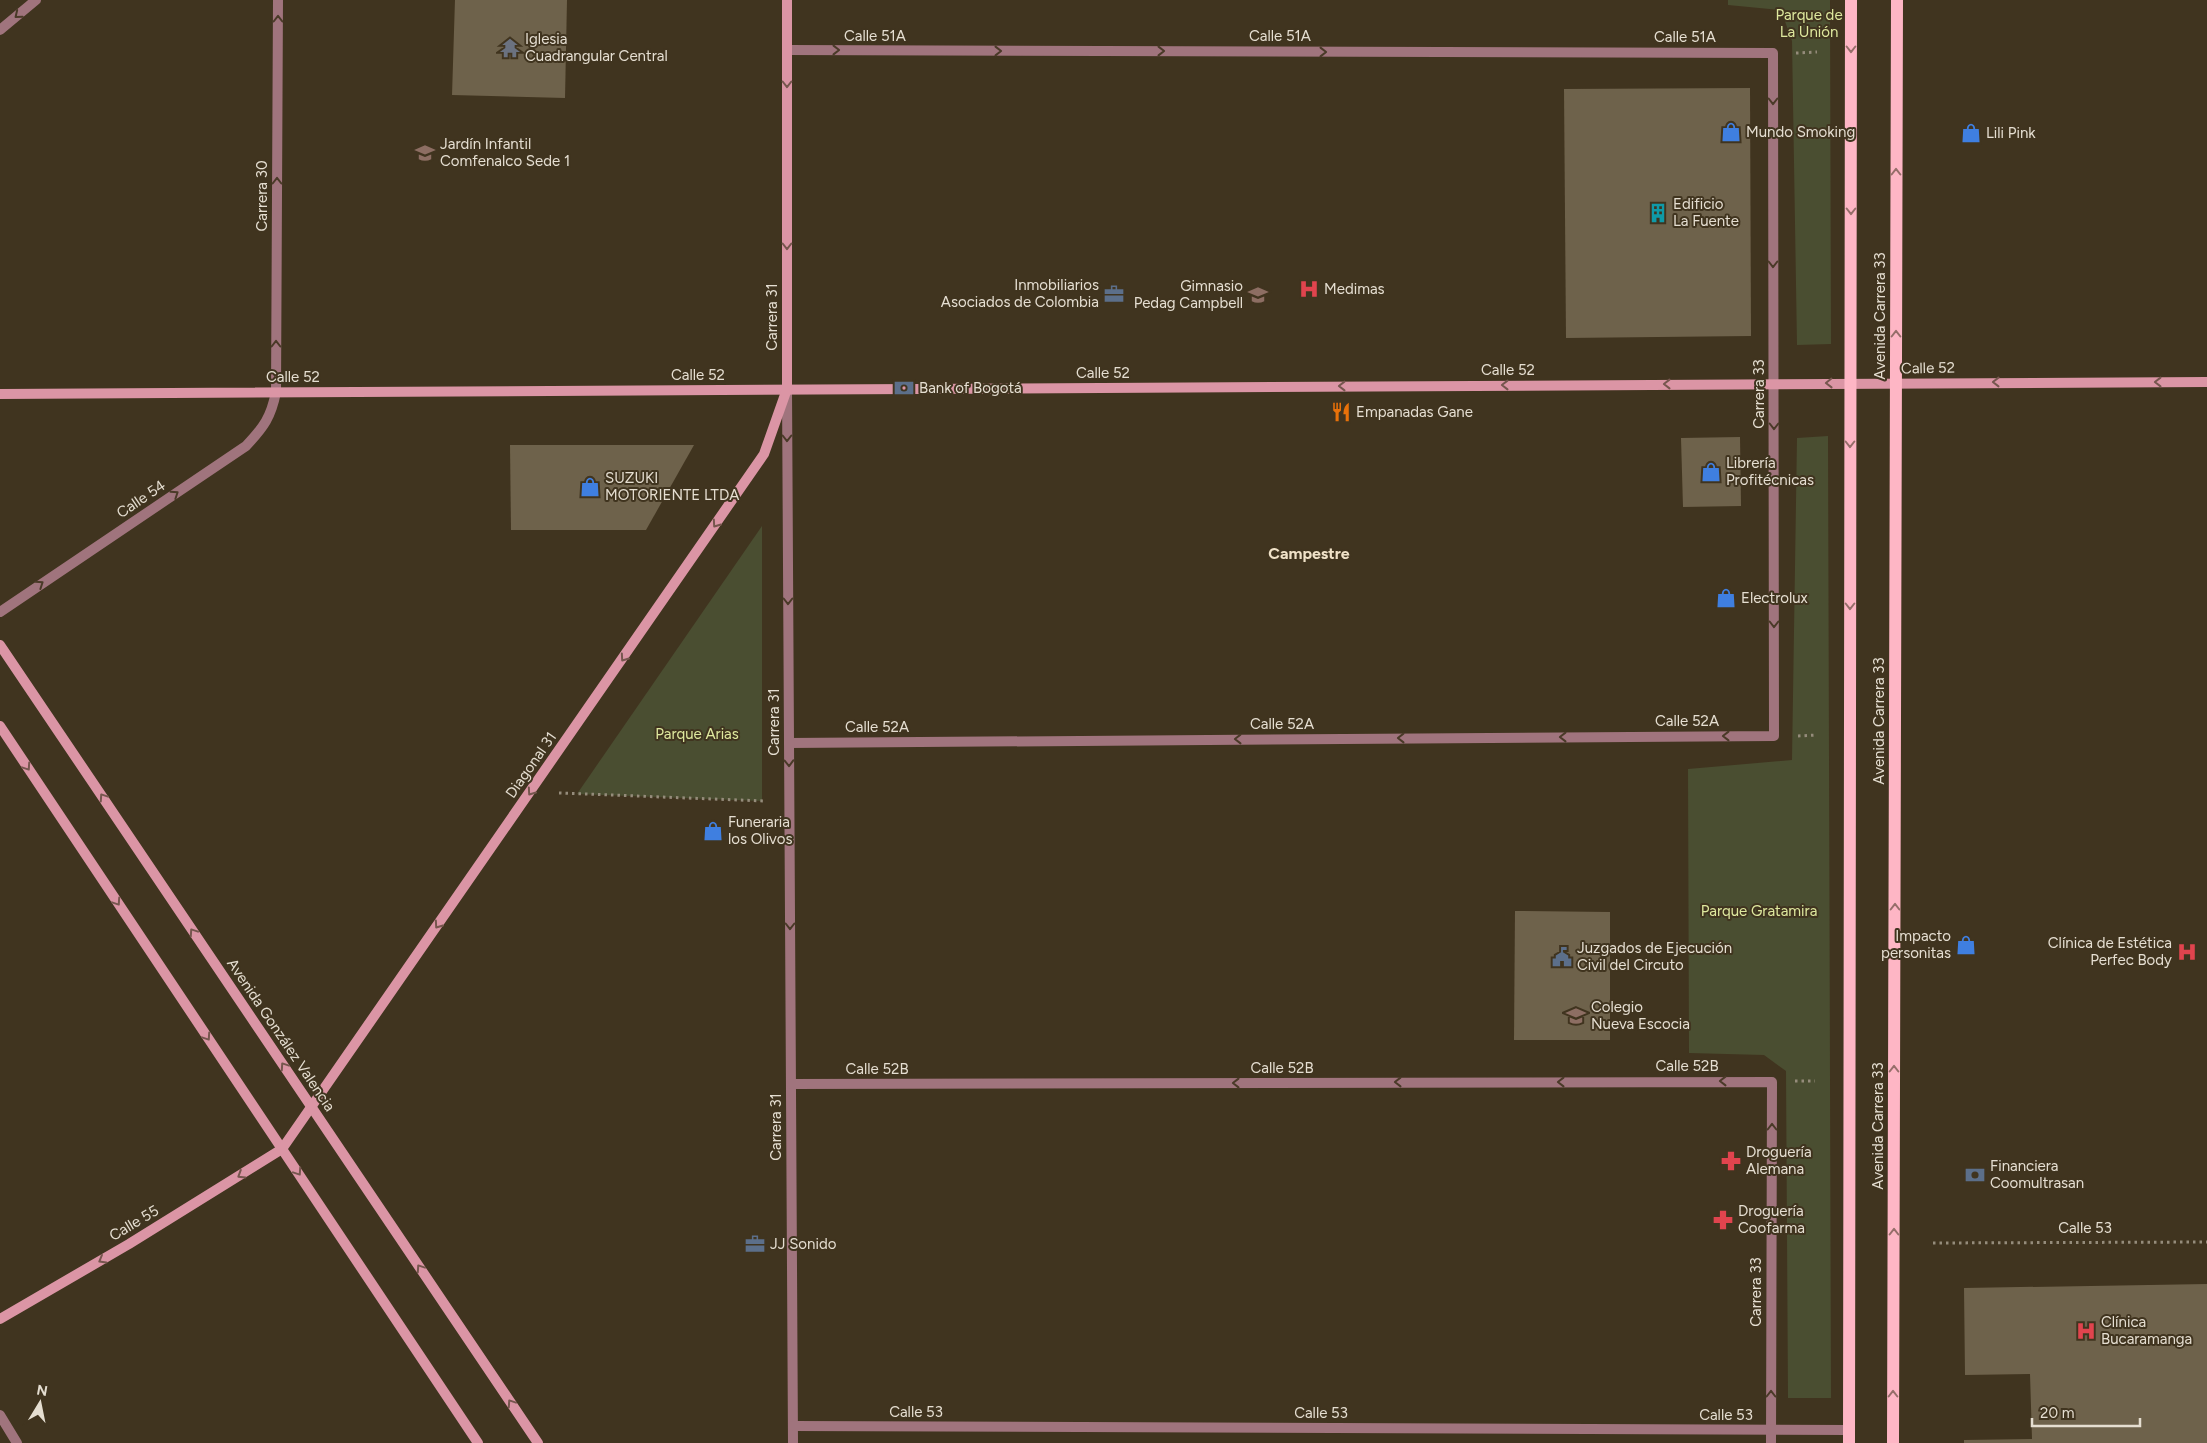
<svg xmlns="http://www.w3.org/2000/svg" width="2207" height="1443" font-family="Figtree,sans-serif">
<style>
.green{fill:#4a4e31}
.building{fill:#6e624b}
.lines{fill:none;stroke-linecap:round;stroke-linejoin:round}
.path{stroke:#958c7b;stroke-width:3;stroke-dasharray:2.5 4;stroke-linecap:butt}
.street{stroke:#a0747d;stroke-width:10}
.secondary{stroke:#db95a5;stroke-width:10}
.primary{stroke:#feb6c5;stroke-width:12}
.oneway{stroke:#4a3a28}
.oneway2{stroke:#966e6a}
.oneway3{stroke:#76564e}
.labels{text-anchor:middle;stroke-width:4;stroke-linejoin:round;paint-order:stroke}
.park-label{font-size:15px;fill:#dee89e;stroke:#40341f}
.street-label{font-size:15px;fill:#e5ded1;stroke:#40341f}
.poi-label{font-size:15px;fill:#e5ded1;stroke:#40341f;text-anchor:start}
.neighbourhood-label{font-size:16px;font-weight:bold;fill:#f0e2c8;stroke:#40341f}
</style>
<rect width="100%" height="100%" fill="#40341f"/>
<!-- green -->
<g class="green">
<path d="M1728,0h102l1,344 -34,1 -5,-304 -11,-31 -53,-5z"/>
<path d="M1828,436l3,962h-43l-2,-327 -22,-16 -75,-2 -1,-284 104,-9 5,-322z"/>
<path d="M762,526v275l-185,-7z"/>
</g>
<!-- building -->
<g class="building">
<path d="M455,0h112l-2,98 -113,-3z"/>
<path d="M1750,88l1,248 -185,2 -2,-249z"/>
<path d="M1740,437l1,69 -58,1 -2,-69z"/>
<path d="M510,445h184l-48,85h-135z"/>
<path d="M1515,911l95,1v128h-96z"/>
<path d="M2207,1284v159h-243v-3l68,-1 -2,-65 -65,1 -1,-87z"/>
</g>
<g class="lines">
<!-- path -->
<g class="path">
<path d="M1796,53l21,-1"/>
<path d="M1798,736l19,-1"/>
<path d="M559,793l206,8"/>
<path d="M1795,1081h20"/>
<path d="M1933,1243l274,-1"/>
</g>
<!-- street -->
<g class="street">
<path d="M0,30l36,-30"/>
<path d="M787,50l986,3 1,683 -985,7"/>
<path d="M787,390l6,1053"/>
<path d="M0,612l246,-166c18,-19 25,-29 30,-54l2,-392"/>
<path d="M791,1084l981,-2 -1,361"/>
<path d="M0,1415l17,28"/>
<path d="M793,1426l1056,4"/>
</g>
<!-- secondary -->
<g class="secondary">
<path d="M0,394l2207,-12"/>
<path d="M0,645l538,798"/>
<path d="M0,726l478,717"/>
<path d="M0,1319l129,-75 153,-95 482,-695 23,-65v-389"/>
</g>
<!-- primary -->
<g class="primary">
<path d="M1849,1443l2,-1443"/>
<path d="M1893,1443l4,-1443"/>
</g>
</g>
<!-- one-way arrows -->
<defs><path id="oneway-chevron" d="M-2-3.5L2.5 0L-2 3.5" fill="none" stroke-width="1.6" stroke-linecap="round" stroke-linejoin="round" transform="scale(1.25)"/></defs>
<g class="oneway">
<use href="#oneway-chevron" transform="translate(18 15) rotate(141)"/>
<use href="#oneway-chevron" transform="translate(278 19) rotate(-90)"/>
<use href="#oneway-chevron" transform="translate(836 50)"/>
<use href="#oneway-chevron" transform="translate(998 51)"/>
<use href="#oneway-chevron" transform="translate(1161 51)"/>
<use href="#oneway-chevron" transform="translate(1323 52)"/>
<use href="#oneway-chevron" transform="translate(1773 101) rotate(90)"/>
<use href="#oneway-chevron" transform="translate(277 181) rotate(-90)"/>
<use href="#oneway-chevron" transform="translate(1773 264) rotate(90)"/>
<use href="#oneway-chevron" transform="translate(276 344) rotate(-90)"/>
<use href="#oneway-chevron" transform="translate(1774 426) rotate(90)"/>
<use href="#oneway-chevron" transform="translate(787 438) rotate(90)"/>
<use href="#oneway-chevron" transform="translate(175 494) rotate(-34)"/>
<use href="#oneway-chevron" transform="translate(40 584) rotate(-34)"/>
<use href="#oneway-chevron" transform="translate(788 601) rotate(90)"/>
<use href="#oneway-chevron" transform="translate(1774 624) rotate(90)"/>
<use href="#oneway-chevron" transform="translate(1726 736) rotate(180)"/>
<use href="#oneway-chevron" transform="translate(1563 737) rotate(180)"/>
<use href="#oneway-chevron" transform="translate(1401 738) rotate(180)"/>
<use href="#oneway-chevron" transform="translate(1238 739) rotate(180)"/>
<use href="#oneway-chevron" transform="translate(789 763) rotate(89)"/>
<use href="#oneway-chevron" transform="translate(790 926) rotate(90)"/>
<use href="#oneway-chevron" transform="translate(1723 1081) rotate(-180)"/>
<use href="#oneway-chevron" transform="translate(1398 1082) rotate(180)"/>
<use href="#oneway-chevron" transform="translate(1561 1082) rotate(180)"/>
<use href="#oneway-chevron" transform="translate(1236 1083) rotate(180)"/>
<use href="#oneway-chevron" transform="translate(1772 1127) rotate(-90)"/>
<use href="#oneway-chevron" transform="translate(1771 1394) rotate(-90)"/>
</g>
<g class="oneway2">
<use href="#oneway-chevron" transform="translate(1851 49) rotate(90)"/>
<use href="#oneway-chevron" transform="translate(1896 172) rotate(-90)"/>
<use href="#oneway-chevron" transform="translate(1851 211) rotate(90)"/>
<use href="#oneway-chevron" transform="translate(1896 334) rotate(-90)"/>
<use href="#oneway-chevron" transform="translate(1850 444) rotate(90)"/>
<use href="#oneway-chevron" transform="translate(1850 606) rotate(90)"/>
<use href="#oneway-chevron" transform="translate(1895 907) rotate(-90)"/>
<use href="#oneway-chevron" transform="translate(1894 1069) rotate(-90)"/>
<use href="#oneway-chevron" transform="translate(1894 1232) rotate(-90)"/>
<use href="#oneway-chevron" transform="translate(1893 1394) rotate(-90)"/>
</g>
<g class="oneway3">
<use href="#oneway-chevron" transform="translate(787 84) rotate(90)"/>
<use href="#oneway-chevron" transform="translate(787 246) rotate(90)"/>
<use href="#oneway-chevron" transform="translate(1996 382) rotate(180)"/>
<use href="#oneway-chevron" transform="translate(2158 382) rotate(180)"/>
<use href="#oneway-chevron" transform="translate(1829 383) rotate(179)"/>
<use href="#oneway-chevron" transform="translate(1667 384) rotate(180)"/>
<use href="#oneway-chevron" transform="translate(1505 385) rotate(180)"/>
<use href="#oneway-chevron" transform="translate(1342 386) rotate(180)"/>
<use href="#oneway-chevron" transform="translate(716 524) rotate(125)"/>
<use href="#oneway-chevron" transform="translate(624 658) rotate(125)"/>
<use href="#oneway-chevron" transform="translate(27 767) rotate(56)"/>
<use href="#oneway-chevron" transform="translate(531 792) rotate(125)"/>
<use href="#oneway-chevron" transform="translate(103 797) rotate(-124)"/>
<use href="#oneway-chevron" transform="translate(117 902) rotate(56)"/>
<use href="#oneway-chevron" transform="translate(438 925) rotate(125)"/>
<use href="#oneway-chevron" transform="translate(193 932) rotate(-124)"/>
<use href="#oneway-chevron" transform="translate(207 1037) rotate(56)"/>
<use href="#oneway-chevron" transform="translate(284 1066) rotate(-124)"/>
<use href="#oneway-chevron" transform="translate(298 1172) rotate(56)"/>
<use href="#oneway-chevron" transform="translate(241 1175) rotate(148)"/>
<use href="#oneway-chevron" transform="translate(102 1260) rotate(150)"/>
<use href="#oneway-chevron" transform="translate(420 1268) rotate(-124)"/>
<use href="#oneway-chevron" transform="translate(511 1403) rotate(-124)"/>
</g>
<!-- icons -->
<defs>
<symbol id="temple-bare" viewBox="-9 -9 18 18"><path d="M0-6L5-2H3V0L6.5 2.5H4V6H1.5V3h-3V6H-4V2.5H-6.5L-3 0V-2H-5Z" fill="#6b7280" stroke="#40341f" stroke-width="2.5" paint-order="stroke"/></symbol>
<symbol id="shop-bare" viewBox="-9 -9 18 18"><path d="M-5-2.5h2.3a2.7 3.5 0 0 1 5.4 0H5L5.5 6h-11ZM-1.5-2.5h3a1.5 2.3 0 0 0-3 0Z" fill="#3f7fe0" stroke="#40341f" stroke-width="2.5" paint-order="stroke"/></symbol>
<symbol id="school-bare" viewBox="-9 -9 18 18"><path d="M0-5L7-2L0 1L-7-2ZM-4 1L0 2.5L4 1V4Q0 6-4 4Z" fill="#8d6e63" stroke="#40341f" stroke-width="2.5" paint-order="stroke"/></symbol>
<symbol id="building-bare" viewBox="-9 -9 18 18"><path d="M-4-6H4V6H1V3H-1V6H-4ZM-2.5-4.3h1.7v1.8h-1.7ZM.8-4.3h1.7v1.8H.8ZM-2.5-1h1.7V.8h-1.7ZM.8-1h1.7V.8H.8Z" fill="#0f9aa8" stroke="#40341f" stroke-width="2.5" paint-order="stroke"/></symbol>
<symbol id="hospital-bare" viewBox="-9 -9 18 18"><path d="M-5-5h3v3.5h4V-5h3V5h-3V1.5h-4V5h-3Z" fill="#e0444e" stroke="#40341f" stroke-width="2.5" paint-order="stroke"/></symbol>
<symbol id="office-bare" viewBox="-9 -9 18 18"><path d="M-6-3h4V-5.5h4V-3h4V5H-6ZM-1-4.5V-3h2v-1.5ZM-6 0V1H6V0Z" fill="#5c6f8a" stroke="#40341f" stroke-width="2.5" paint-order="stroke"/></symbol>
<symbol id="bank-bare" viewBox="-9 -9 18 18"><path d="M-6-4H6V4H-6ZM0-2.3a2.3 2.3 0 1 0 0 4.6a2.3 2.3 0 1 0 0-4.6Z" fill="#5c6f8a" stroke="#40341f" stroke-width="2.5" paint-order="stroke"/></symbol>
<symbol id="restaurant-bare" viewBox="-9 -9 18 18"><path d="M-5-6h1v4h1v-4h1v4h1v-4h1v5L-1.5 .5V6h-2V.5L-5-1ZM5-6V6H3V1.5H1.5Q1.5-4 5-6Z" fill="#e8710a" stroke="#40341f" stroke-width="2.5" paint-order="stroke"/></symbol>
<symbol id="civic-bare" viewBox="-9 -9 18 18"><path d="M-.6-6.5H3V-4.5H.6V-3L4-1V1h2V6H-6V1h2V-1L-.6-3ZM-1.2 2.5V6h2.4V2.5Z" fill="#5c6f8a" stroke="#40341f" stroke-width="2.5" paint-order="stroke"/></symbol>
<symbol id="pharmacy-bare" viewBox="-9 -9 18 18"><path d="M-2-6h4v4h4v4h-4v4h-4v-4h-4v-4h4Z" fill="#e0444e" stroke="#40341f" stroke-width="2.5" paint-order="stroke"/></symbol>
</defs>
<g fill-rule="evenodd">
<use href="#temple-bare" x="496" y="34" width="28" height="28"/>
<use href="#shop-bare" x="1717" y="118" width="28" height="28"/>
<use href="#shop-bare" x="1957" y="119" width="28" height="28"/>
<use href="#school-bare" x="411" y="139" width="28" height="28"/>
<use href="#building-bare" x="1644" y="199" width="28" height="28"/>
<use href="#hospital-bare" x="1295" y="275" width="28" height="28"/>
<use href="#office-bare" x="1100" y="280" width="28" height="28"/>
<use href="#school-bare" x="1244" y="281" width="28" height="28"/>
<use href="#bank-bare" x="890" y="374" width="28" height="28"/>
<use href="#restaurant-bare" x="1327" y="398" width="28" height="28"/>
<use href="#shop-bare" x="1697" y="458" width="28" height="28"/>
<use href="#shop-bare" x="576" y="473" width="28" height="28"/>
<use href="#shop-bare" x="1712" y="584" width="28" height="28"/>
<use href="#shop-bare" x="699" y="817" width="28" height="28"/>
<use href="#shop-bare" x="1952" y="931" width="28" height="28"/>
<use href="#hospital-bare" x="2173" y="938" width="28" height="28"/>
<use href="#civic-bare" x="1548" y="943" width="28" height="28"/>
<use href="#school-bare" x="1562" y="1002" width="28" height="28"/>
<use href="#pharmacy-bare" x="1717" y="1147" width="28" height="28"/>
<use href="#bank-bare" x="1961" y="1161" width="28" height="28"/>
<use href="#pharmacy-bare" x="1709" y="1206" width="28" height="28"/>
<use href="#office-bare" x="741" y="1230" width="28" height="28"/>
<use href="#hospital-bare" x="2072" y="1317" width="28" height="28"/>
</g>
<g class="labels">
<!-- park labels -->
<g class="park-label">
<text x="1809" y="20">Parque de<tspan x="1809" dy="17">La Unión</tspan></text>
<text x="697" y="739">Parque Arias</text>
<text x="1759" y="916">Parque Gratamira</text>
</g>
<!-- street labels -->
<g class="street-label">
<text x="875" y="41">Calle 51A</text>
<text x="1280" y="41">Calle 51A</text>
<text x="1685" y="42">Calle 51A</text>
<text transform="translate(262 196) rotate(-90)" y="5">Carrera 30</text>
<text transform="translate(1880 316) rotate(-90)" y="5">Avenida Carrera 33</text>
<text transform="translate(772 317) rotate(-90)" y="5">Carrera 31</text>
<text transform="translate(1928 368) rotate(-1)" y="5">Calle 52</text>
<text x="1508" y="375">Calle 52</text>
<text x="1103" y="378">Calle 52</text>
<text x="698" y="380">Calle 52</text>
<text x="293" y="382">Calle 52</text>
<text transform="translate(1759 394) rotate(-90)" y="5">Carrera 33</text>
<text transform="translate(141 499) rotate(-34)" y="5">Calle 54</text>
<text x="1687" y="726">Calle 52A</text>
<text transform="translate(1879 721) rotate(-90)" y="5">Avenida Carrera 33</text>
<text transform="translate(774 722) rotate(-90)" y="5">Carrera 31</text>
<text x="1282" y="729">Calle 52A</text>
<text x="877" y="732">Calle 52A</text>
<text transform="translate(531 765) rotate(-55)" y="5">Diagonal 31</text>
<text transform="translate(281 1035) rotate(56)" y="5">Avenida González Valencia</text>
<text x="1687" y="1071">Calle 52B</text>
<text x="1282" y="1073">Calle 52B</text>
<text x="877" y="1074">Calle 52B</text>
<text transform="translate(1878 1126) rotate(-90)" y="5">Avenida Carrera 33</text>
<text transform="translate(776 1127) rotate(-90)" y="5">Carrera 31</text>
<text transform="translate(134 1223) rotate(-31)" y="5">Calle 55</text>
<text x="2085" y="1233">Calle 53</text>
<text transform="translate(1756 1292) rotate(-90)" y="5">Carrera 33</text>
<text x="916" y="1417">Calle 53</text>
<text x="1321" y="1418">Calle 53</text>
<text x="1726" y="1420">Calle 53</text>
</g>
<!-- poi labels -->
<g class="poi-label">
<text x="525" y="44">Iglesia<tspan x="525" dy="17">Cuadrangular Central</tspan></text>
<text x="1746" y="137">Mundo Smoking</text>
<text x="1986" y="138">Lili Pink</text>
<text x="440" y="149">Jardín Infantil<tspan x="440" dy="17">Comfenalco Sede 1</tspan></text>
<text x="1673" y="209">Edificio<tspan x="1673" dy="17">La Fuente</tspan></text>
<text x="1099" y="290" text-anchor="end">Inmobiliarios<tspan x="1099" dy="17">Asociados de Colombia</tspan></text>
<text x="1243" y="291" text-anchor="end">Gimnasio<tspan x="1243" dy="17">Pedag Campbell</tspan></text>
<text x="1324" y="294">Medimas</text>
<text x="919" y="393">Bank of Bogotá</text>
<text x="1356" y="417">Empanadas Gane</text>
<text x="1726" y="468">Librería<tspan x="1726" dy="17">Profitécnicas</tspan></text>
<text x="605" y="483">SUZUKI<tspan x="605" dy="17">MOTORIENTE LTDA</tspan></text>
<text x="1741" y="603">Electrolux</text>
<text x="728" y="827">Funeraria<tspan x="728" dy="17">los Olivos</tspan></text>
<text x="1951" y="941" text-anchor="end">Impacto<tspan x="1951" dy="17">personitas</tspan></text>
<text x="2172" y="948" text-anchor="end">Clínica de Estética<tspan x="2172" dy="17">Perfec Body</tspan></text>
<text x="1577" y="953">Juzgados de Ejecución<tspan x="1577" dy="17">Civil del Circuto</tspan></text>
<text x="1591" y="1012">Colegio<tspan x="1591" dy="17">Nueva Escocia</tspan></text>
<text x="1746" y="1157">Droguería<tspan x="1746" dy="17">Alemana</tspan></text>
<text x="1990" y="1171">Financiera<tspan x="1990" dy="17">Coomultrasan</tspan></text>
<text x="1738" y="1216">Droguería<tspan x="1738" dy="17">Coofarma</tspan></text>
<text x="770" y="1249">JJ Sonido</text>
<text x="2101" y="1327">Clínica<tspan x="2101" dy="17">Bucaramanga</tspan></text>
</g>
<!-- neighbourhood labels -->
<g class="neighbourhood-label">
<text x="1309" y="559">Campestre</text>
</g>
</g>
<!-- north arrow -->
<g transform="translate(40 1403) rotate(10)" stroke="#40341f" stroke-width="4" paint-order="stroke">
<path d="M0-4L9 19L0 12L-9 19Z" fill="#e5ded1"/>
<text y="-8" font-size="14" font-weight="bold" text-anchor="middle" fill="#e5ded1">N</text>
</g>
<!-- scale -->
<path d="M2032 1418v8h108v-8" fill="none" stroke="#e5ded1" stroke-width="2.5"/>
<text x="2040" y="1418" font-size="15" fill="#e5ded1" stroke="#40341f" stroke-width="4" paint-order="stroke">20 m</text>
</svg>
